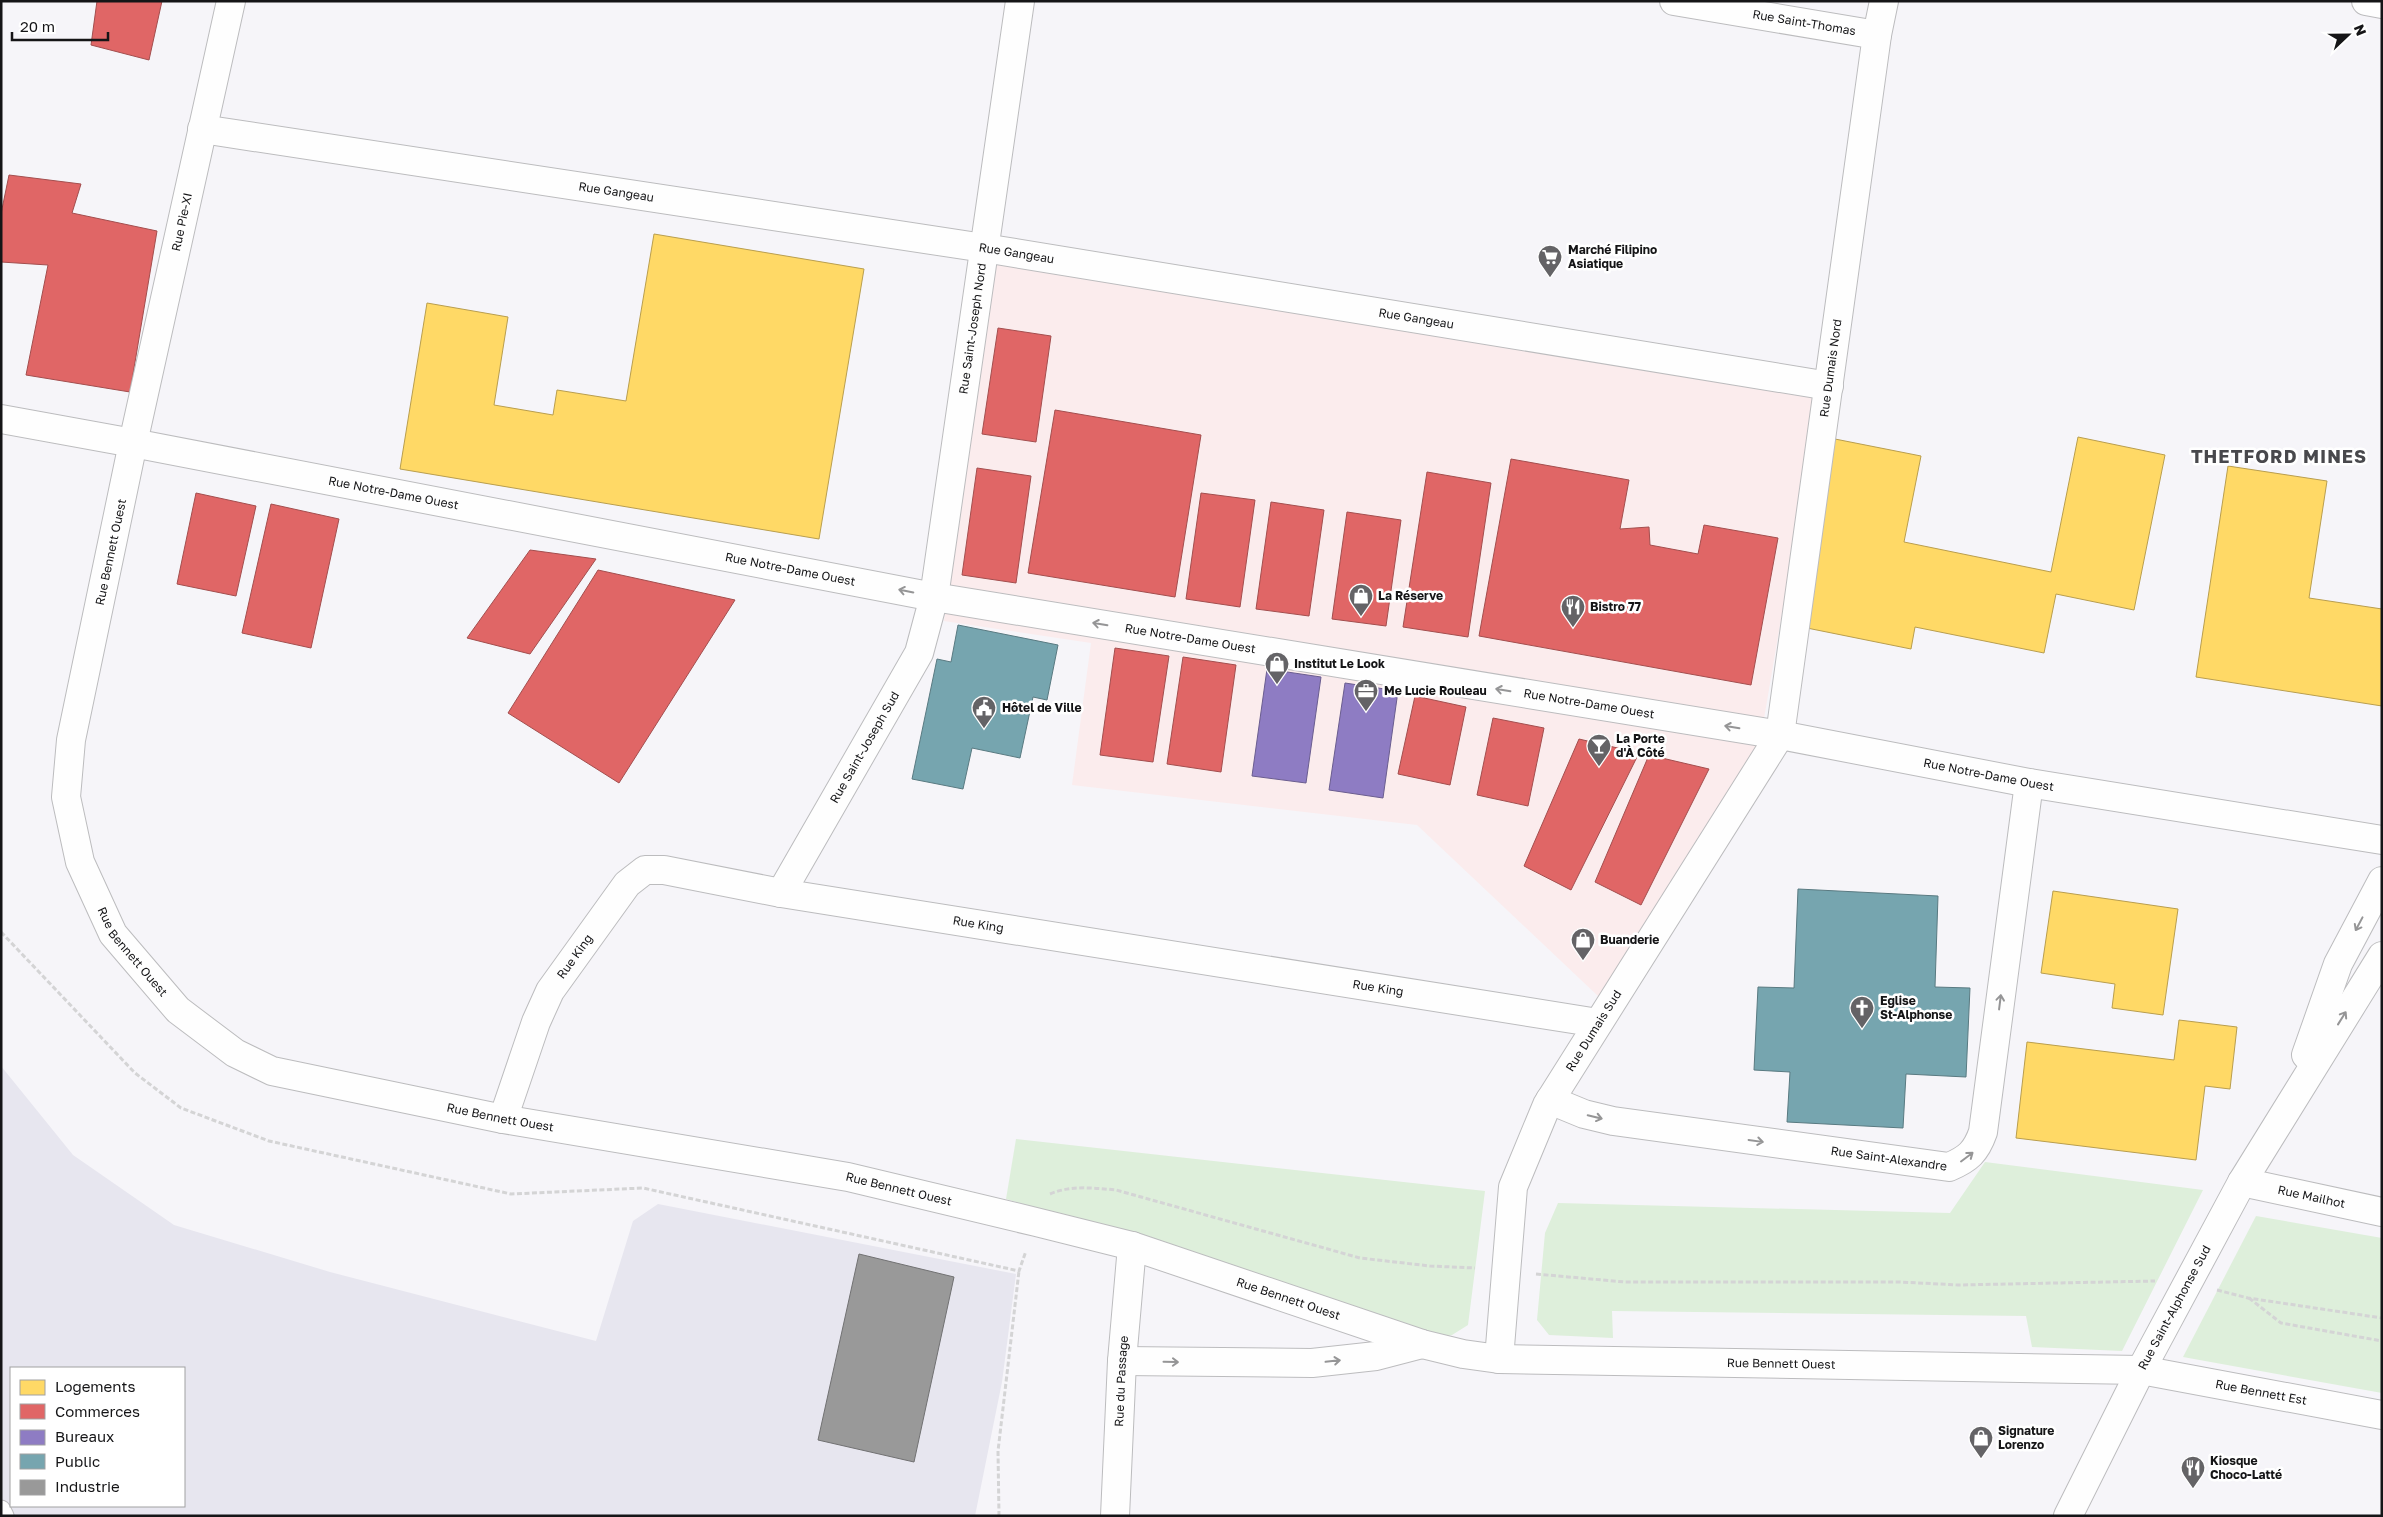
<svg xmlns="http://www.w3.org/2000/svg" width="2383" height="1517" font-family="'Golos Text',sans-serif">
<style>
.commercial{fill:#fbeced}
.built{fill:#e7e6ef;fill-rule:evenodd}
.green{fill:#deefdb}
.homes{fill:#ffd966;stroke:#b99e4e}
.shops{fill:#e06666;stroke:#a34e4e}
.offices{fill:#8e7cc3;stroke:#6a5d8f}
.public{fill:#76a5af;stroke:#597a81}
.industry{fill:#999;stroke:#717172}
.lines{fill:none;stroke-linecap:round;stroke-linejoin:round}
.service-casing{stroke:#bcbcbe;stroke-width:21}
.minor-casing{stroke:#bcbcbe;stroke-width:30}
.tertiary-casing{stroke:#bcbcbe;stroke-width:30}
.secondary-casing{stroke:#bcbcbe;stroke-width:30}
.path{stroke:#d4d4d5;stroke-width:3;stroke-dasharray:5 2.5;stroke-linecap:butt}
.service{stroke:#fefefe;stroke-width:19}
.minor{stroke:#fefefe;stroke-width:28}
.tertiary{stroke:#fefefe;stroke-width:28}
.secondary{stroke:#fefefe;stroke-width:28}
.oneway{stroke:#959596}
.labels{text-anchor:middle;stroke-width:5;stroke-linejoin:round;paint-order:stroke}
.street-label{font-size:12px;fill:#151517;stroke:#fff}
.poi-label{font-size:12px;font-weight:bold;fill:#151517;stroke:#fff;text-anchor:start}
.district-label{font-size:18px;font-weight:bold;letter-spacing:1px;fill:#48484c;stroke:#fff}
</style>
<rect width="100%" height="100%" fill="#f6f5f9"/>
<!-- commercial -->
<path class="commercial" d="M990,257l829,139 -60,352 -160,249 -182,-172 -345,-40 19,-142 -147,-22z"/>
<!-- built -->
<path class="built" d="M1,1066l72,89 101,70 156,47 266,69 37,-120 25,-17 358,70 -14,108 -27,134h-974zM11,1368h173v138h-173z"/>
<!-- green -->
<g class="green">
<path d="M1016,1139l469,52 -17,134 -16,10 -13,3 -214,-73 -219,-66z"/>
<path d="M1985,1162l218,28 -81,161 -90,-4 -6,-31 -414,-5 1,27 -64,-3 -12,-15 8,-87 13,-30 392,10z"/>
<path d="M2256,1216l126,22v155l-199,-36z"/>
</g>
<!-- homes -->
<g class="homes">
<path d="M654,234l210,35 -45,270 -419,-70 27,-166 81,14 -14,88 59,10 4,-25 69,11z"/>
<path d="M2078,437l87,18 -31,155 -78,-16 -12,59 -129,-26 -4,22 -114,-23 38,-187 86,17 -17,86 147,30z"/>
<path d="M2228,466l99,15 -18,117 73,11v97l-186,-29z"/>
<path d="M2053,891l125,18 -15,106 -51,-7 3,-24 -74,-11z"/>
<path d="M2179,1020l58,7 -7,62 -25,-3 -9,74 -180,-22 11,-96 147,18z"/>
</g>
<!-- shops -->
<g class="shops">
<path d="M97,1h65l-13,59 -58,-15z"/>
<path d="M9,175l72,9 -9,29 85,18 -27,161 -104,-17 22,-110 -47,-3v-48z"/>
<path d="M998,328l53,8 -15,106 -54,-8z"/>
<path d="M1055,410l146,25 -26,162 -147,-24z"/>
<path d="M1511,459l118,21 -9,49 29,-2 1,18 48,9 6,-29 74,13 -27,147 -272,-49z"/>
<path d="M977,468l54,8 -15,107 -54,-8z"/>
<path d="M1427,472l64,11 -23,154 -65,-10z"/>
<path d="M196,493l60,13 -20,90 -59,-12z"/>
<path d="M1201,493l54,7 -15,107 -54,-8z"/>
<path d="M1271,502l53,8 -15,106 -53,-7z"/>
<path d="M271,504l68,15 -28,129 -69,-15z"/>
<path d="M1347,512l54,8 -15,106 -54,-7z"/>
<path d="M530,550l66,9 -66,95 -63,-16z"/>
<path d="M598,570l137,30 -116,183 -111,-70z"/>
<path d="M1115,648l54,8 -16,106 -53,-7z"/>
<path d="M1183,657l53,8 -15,107 -54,-8z"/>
<path d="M1415,696l51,11 -16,78 -52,-11z"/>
<path d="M1493,718l51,10 -16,78 -51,-11z"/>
<path d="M1579,739l60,14 -68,137 -47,-24z"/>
<path d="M1649,755l60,14 -68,136 -46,-23z"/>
</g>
<!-- offices -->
<g class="offices">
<path d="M1267,669l54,8 -15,106 -54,-7z"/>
<path d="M1345,683l53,8 -15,107 -54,-8z"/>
</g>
<!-- public -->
<g class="public">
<path d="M958,625l100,20 -11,55 -14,-3 -13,61 -48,-10 -9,41 -51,-10 25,-120 14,3z"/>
<path d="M1798,889l140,7 -3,91 35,1 -4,89 -60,-3 -3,54 -116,-6 3,-50 -36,-2 4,-83 36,1z"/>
</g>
<!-- industry -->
<path class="industry" d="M859,1254l95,23 -40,185 -96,-22z"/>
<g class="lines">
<defs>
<path id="service" d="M1,1510l3,6"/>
<g id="minor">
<path id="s1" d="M1674,1l203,34"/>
<path d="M2366,1l16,3"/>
<path id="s2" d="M202,129l782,119 845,138"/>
<path id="s3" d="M1,419l132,24 -62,297 -5,57 14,65 33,72 65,76 57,43 37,18 231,48 345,58 188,45 96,24 290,98 41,10 36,5 642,11 241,45"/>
<path id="s4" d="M781,893l138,-240 15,-56 86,-596"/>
<path id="s5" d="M1550,1100l34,14 29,7 336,46c19,-8 27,-15 34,-35l46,-349"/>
<path id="s6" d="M503,1119l33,-97 14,-31 77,-107 18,-14h19l117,23 817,130"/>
<path id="s7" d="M2242,1182l140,30"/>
<path id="s8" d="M1499,1359l14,-172 34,-82 233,-370 97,-700 7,-34"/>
<path d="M1122,1361l190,2 64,-7 46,-12"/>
<path id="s9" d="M1115,1516l7,-155 10,-115"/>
</g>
<g id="tertiary">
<path id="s10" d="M231,1l-98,442 801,154 846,138 249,48 353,57"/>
</g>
<g id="secondary">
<path d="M2306,1055l32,-91 44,-83"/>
<path id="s11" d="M2068,1516l73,-146 101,-188 140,-226"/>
</g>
</defs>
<!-- service casing -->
<use href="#service" class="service-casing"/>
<!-- minor casing -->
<use href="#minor" class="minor-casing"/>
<!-- tertiary casing -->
<use href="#tertiary" class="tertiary-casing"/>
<!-- secondary casing -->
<use href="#secondary" class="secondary-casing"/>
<!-- path -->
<g class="path">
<path d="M1,932l134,141 46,35 88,33 242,53 132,-6 376,83 7,-20"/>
<path d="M1050,1194c21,-9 44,-6 66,-4l244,68 70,8 45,2"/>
<path d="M1536,1274l89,8h274l59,3 197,-4"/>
<path d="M2217,1290l31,8 134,20"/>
<path d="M2249,1298l32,25 101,18"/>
<path d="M999,1516l-1,-65 21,-180"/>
</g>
<!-- service -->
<use href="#service" class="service"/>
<!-- minor -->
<use href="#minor" class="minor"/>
<!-- tertiary -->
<use href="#tertiary" class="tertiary"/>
<!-- secondary -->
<use href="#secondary" class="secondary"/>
</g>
<!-- one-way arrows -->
<defs><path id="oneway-shaft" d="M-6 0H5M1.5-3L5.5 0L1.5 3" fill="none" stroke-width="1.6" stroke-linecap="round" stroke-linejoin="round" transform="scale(1.25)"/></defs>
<g class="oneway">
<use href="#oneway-shaft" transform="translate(906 591) rotate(-169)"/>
<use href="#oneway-shaft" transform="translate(1100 624) rotate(-171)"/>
<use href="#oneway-shaft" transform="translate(1503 690) rotate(-171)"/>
<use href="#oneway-shaft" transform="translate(1732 727) rotate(-171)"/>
<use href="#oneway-shaft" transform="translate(2359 924) rotate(118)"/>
<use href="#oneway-shaft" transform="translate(2000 1002) rotate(-83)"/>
<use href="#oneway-shaft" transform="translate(2342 1018) rotate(-58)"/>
<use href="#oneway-shaft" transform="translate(1595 1117) rotate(13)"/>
<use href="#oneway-shaft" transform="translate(1756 1141) rotate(8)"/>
<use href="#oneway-shaft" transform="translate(1967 1157) rotate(-37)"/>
<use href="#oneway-shaft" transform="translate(1333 1361) rotate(-6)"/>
<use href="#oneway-shaft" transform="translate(1171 1362) rotate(1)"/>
</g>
<!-- icons -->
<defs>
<symbol id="supermarket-pin" viewBox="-11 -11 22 30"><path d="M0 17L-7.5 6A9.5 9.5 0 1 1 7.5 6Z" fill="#646366" stroke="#fff"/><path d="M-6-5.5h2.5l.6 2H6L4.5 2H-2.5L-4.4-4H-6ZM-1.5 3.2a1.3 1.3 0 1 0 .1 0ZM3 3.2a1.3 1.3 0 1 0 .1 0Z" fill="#fff"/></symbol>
<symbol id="shop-pin" viewBox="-11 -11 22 30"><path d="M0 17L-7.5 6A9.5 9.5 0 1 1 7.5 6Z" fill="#646366" stroke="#fff"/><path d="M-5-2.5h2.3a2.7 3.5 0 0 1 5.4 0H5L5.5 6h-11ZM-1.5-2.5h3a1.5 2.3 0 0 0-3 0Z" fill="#fff"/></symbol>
<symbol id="restaurant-pin" viewBox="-11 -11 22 30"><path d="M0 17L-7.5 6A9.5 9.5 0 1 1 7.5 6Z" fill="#646366" stroke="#fff"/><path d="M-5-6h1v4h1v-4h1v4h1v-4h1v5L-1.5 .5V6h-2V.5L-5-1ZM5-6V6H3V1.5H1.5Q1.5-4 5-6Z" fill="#fff"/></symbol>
<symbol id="office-pin" viewBox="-11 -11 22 30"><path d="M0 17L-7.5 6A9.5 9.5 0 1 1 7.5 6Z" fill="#646366" stroke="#fff"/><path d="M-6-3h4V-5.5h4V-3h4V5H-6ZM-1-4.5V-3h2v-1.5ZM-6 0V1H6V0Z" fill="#fff"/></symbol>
<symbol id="civic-pin" viewBox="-11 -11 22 30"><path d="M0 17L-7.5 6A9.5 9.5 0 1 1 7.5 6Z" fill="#646366" stroke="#fff"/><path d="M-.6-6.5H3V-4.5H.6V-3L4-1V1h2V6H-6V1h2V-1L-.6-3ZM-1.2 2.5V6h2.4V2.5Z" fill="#fff"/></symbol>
<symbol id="bar-pin" viewBox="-11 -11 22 30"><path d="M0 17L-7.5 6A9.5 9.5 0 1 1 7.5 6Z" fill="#646366" stroke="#fff"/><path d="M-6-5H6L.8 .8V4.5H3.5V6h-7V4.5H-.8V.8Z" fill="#fff"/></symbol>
<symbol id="church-pin" viewBox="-11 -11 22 30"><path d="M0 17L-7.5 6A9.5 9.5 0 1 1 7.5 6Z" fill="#646366" stroke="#fff"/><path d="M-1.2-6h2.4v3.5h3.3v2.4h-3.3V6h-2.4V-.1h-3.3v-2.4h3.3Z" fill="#fff"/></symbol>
</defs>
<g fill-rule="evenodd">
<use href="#supermarket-pin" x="1536" y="243" width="28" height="38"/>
<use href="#shop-pin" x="1347" y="582" width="28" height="38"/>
<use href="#restaurant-pin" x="1559" y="593" width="28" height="38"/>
<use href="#shop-pin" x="1263" y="650" width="28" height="38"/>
<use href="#office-pin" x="1352" y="677" width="28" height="38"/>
<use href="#civic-pin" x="970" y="694" width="28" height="38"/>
<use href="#bar-pin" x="1585" y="732" width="28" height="38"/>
<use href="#shop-pin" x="1569" y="926" width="28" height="38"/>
<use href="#church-pin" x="1848" y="994" width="28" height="38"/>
<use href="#shop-pin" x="1967" y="1424" width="28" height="38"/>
<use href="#restaurant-pin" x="2179" y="1454" width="28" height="38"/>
</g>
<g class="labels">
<!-- street labels -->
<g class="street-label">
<text dy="4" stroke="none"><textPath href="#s1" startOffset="132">Rue Saint-Thomas</textPath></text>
<text dy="4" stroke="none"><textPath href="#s2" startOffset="419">Rue Gangeau</textPath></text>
<text transform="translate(182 222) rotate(-78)" y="4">Rue Pie-XI</text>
<text dy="4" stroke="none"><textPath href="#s2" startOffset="824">Rue Gangeau</textPath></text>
<text dy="4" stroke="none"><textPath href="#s2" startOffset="1229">Rue Gangeau</textPath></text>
<text dy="4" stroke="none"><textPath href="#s4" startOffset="606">Rue Saint-Joseph Nord</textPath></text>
<text dy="4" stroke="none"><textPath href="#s8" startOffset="1069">Rue Dumais Nord</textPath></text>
<text dy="4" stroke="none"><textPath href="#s10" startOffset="718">Rue Notre-Dame Ouest</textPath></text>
<text transform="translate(111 552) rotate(-78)" y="4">Rue Bennett Ouest</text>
<text dy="4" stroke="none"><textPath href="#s10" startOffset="1122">Rue Notre-Dame Ouest</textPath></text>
<text dy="4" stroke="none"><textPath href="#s10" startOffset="1528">Rue Notre-Dame Ouest</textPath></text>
<text dy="4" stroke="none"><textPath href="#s10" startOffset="1932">Rue Notre-Dame Ouest</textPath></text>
<text dy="4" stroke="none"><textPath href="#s4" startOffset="168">Rue Saint-Joseph Sud</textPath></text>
<text dy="4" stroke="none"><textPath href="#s10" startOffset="2338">Rue Notre-Dame Ouest</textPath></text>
<text dy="4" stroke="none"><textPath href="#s6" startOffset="629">Rue King</textPath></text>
<text dy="4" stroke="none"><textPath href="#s3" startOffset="666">Rue Bennett Ouest</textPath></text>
<text dy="4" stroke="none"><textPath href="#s6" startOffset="179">Rue King</textPath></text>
<text dy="4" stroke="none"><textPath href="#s6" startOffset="1034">Rue King</textPath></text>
<text dy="4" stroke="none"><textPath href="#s8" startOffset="349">Rue Dumais Sud</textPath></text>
<text dy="4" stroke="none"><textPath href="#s3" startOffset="1086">Rue Bennett Ouest</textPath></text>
<text dy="4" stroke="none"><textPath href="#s5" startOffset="345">Rue Saint-Alexandre</textPath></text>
<text dy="4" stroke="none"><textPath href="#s3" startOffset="1491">Rue Bennett Ouest</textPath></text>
<text dy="4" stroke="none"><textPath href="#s7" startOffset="71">Rue Mailhot</textPath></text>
<text dy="4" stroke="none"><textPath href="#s3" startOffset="1896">Rue Bennett Ouest</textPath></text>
<text dy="4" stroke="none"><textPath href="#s11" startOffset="234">Rue Saint-Alphonse Sud</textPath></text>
<text dy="4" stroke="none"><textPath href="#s3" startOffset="2398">Rue Bennett Ouest</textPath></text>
<text dy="4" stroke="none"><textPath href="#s9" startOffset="135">Rue du Passage</textPath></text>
<text dy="4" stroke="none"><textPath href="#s3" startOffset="2880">Rue Bennett Est</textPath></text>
</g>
<!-- poi labels -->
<g class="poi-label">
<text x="1568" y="254">Marché Filipino<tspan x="1568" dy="14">Asiatique</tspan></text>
<text x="1378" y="600">La Réserve</text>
<text x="1590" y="611">Bistro 77</text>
<text x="1294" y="668">Institut Le Look</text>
<text x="1384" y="695">Me Lucie Rouleau</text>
<text x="1002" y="712">Hôtel de Ville</text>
<text x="1616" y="743">La Porte<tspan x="1616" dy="14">d'À Côté</tspan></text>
<text x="1600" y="944">Buanderie</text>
<text x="1880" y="1005">Eglise<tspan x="1880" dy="14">St-Alphonse</tspan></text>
<text x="1998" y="1435">Signature<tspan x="1998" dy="14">Lorenzo</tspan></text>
<text x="2210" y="1465">Kiosque<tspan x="2210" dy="14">Choco-Latté</tspan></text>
</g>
<!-- district labels -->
<g class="district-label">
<text x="2279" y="463">THETFORD MINES</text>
</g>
</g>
<!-- border -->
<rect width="2383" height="1517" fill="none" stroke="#151517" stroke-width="5"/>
<!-- legend -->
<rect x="10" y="1367" width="175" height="140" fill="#ffffff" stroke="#a1a1a2"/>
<rect x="20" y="1380" width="25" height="15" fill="#ffd966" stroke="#a1a1a2"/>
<text x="55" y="1392" font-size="15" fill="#151517">Logements</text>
<rect x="20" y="1404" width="25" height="15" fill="#e06666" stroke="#a1a1a2"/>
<text x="55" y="1417" font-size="15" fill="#151517">Commerces</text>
<rect x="20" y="1430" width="25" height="15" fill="#8e7cc3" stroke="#a1a1a2"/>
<text x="55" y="1442" font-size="15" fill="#151517">Bureaux</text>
<rect x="20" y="1454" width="25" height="15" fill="#76a5af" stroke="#a1a1a2"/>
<text x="55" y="1467" font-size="15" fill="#151517">Public</text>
<rect x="20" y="1480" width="25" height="15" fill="#999999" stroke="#a1a1a2"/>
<text x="55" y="1492" font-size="15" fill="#151517">Industrie</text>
<!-- north arrow -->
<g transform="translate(2348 35) rotate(68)" stroke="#ffffff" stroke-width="4" paint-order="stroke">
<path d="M0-4L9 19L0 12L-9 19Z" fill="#151517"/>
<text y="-8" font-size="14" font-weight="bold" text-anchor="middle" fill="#151517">N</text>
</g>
<!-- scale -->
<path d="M12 32v8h96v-8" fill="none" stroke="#151517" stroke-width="2.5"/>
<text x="20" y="32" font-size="15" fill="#151517" stroke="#ffffff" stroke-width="4" paint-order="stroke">20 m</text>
</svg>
